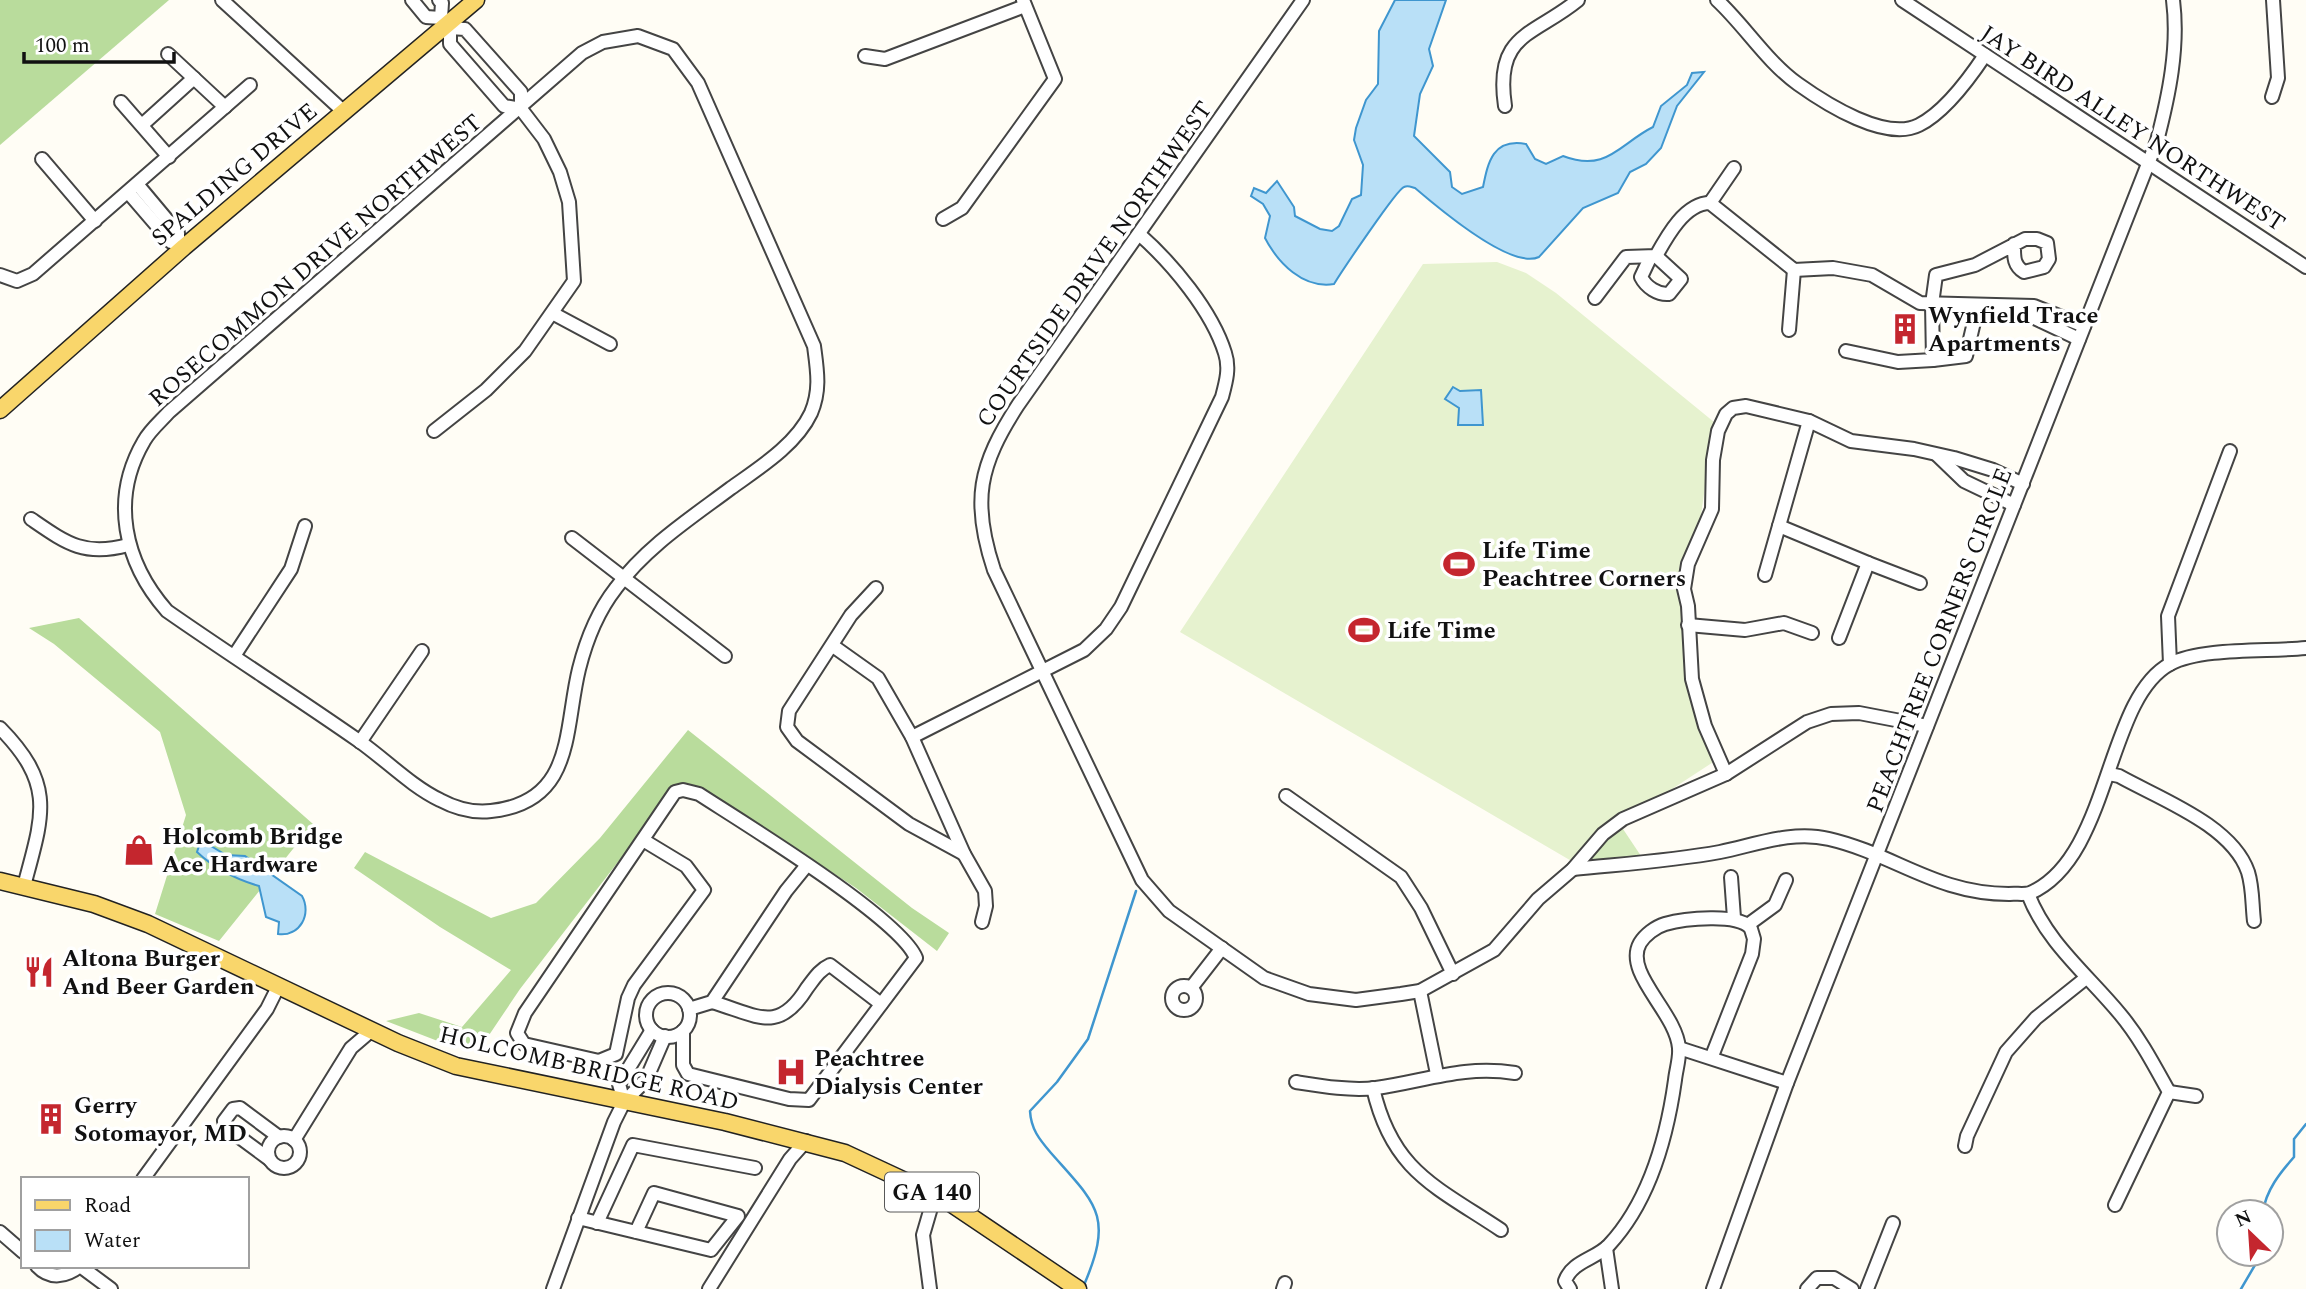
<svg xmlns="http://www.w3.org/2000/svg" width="2306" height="1289" font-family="Spectral,serif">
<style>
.green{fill:#d5ebbd}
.forest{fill:#b9dc9c}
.pitch{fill:#e6f2cf}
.water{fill:#b9e0f7;stroke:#3f96cf;stroke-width:2}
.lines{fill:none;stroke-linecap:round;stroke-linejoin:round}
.stream{stroke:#3f96cf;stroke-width:2.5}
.minor-casing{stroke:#444;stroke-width:16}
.major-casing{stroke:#222;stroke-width:19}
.minor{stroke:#fff;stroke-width:12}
.major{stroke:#f9d66b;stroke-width:16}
.labels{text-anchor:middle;stroke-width:7;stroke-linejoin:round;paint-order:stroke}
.shield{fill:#fff;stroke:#585858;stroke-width:2}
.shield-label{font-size:23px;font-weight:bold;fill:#111}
.street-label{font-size:24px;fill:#111;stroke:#fff}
.poi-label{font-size:24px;font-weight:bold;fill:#111;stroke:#fff;text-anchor:start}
</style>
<rect width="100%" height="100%" fill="#fffdf5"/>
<!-- green -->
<path class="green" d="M1621,826l20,30 -58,6z"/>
<!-- forest -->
<g class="forest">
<path d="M0,0h169l-169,145z"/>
<path d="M79,618l234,206 -94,117 -64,-27 31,-99 -26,-83 -106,-88 -25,-16z"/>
<path d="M688,730l224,178 37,25 -12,18 -81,-63 -155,-101 -26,1 -155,201 -41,61 -31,-5 -62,-24 33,-8 43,14 49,-57 -71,-43 -86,-59 11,-16 126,66 45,-15 64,-65z"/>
</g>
<!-- pitch -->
<path class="pitch" d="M1497,262l29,11 30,20 158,129 -17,122 -10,40 4,85 33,86 -78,51 -66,60 -400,-234 243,-368z"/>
<!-- water -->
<g class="water">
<path d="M1395,0h51l-17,49 4,17 -13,28 -6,42 36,36 2,15 10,7 21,-7c5,-25 10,-49 43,-43l9,15 11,5 17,-8c44,17 56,-12 90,-29l8,-21 26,-21 5,-12 12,-1 -27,34 -16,42 -15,16 -16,8 -12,21 -35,15 -44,49c-28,13 -103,-51 -124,-69 -4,-1 -7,-3 -11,-1 -7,2 -62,84 -70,97 -31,5 -56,-21 -69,-46l5,-22 -7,-12 -12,-8 3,-8 12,5 11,-12 17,26 1,9 25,13 12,2 7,-5 13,-27 9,-4 2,-30 -9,-25 2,-12 10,-28 12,-16 1,-53z"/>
<path d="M1453,387l7,4 21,-1 2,35h-25l1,-17 -14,-9z"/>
<path d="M201,840l25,15 19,1 57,40c10,18 -2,41 -24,38l1,-12 -13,-5 -7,-31c-24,-7 -44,-17 -62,-34z"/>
</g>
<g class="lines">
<!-- stream -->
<g class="stream">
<path d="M2263,1212c3,-22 17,-39 31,-55v-18l12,-15"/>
<path d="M1084,1285c30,-70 12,-81 -33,-132 -12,-14 -20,-24 -21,-42l27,-29 31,-43 48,-148"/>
<path d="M2241,1289l14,-24 2,-11"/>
</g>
<defs>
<g id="minor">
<path d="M222,0l121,111"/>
<path d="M412,0l14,17 15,1"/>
<path d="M439,0l3,3 -1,15 9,10v16l54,62 17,3"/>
<path d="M1303,0l-285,405c-39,60 -47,96 -24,165l148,310 27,31 95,67 45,16 47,6 45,-6 19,-3 74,-41 44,-51 35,-30 30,-35 20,-15 103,-45 81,-52 24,-8 28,-1 68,13"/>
<path d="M1717,0c28,26 50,62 81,84 28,20 88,58 121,41 26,-13 50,-46 66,-70"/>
<path d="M1902,0l404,267"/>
<path d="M638,36l35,13 25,34 116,263c3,23 7,44 -3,67 -15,32 -52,55 -80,75 -40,30 -85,59 -115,100 -18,23 -30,53 -37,81 -15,61 -4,133 -88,142 -17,2 -36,-3 -51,-11 -29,-14 -54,-40 -81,-59 -63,-44 -129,-86 -192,-130 -43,-49 -57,-112 -23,-170 6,-11 17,-20 25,-29l413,-359 21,-11z"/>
<path d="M168,54l57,53"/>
<path d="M865,56l20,3 140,-53"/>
<path d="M2272,97l6,-19 -5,-78"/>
<path d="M121,102l48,55"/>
<path d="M1505,106c-11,-73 29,-70 73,-106"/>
<path d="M142,125l52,-47"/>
<path d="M42,159l53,62"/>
<path d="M137,184l41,49v8"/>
<path d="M128,192l43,50 7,-1"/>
<path d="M1710,203l24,-35"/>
<path d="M943,219l19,-11 93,-129 -32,-79"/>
<path d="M1650,258l-9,19c5,10 17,18 28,17l12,-15 -25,-23"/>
<path d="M0,275l17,6 16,-7 217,-189"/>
<path d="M1595,298l31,-41 30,-1c11,-20 29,-53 54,-53l84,67 39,-2 39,7 48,28 114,3 50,20"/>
<path d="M2018,306l10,9 51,24"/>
<path d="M554,314l56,30"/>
<path d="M1789,330l5,-60"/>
<path d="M1846,351l52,11 35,-2 -1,-56 4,-29 39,-10 50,-26h12l10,4 2,16 -5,8 -20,5c-11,-7 -10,-16 -10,-28"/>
<path d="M1933,360l33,-4 12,-51"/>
<path d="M434,431l52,-41 39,-39 49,-70 -5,-79 -9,-30 -16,-33 -23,-30v-17l-56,-63 -15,-1"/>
<path d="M1937,455l27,26 50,24"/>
<path d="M31,519c35,24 53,38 97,26"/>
<path d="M1779,526l89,37 -29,75"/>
<path d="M572,538l153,118"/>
<path d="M1868,563l52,20"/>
<path d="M1765,575l44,-154"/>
<path d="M876,588l-25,27 -62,96 -2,16 10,14 112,83 55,30"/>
<path d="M1688,625l57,5 39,-7 28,10"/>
<path d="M833,646l45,32 34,59 52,117 21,37 1,15 -4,16"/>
<path d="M234,656l57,-87 14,-43"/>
<path d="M2170,664l-2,-48 62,-165"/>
<path d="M0,728c56,57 43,87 24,158"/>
<path d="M912,737l172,-87 22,-21 15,-22 101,-210c4,-15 8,-29 3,-44 -13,-42 -53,-90 -86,-119"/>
<path d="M360,742l62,-91"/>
<path d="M1726,774l-21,-48 -13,-47 -4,-73 -4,-17 4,-25 24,-55 1,-49 5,-29 8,-17 7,-6 13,-2 63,15 42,20 63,8 40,9 39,12 30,14"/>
<path d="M2109,774l10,2c41,23 113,49 129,96 5,16 4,32 6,49"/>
<path d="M1286,796l115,81 20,31 32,66"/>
<path d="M643,840l43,26 18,24 -70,95 -6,13 -12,56 -17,7 -75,-17 -7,-11 8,-20 150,-221 8,-2 16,4c43,28 201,124 217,164l-107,142 -20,-1 -101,-25 -5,-9v-34"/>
<path d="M1573,869c49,-5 98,-8 147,-17 35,-7 72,-22 109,-13 65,15 107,55 180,55 6,-1 15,1 21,-1 81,-35 75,-194 140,-229 32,-17 99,-12 136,-16"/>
<path d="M1731,877l3,41"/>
<path d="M2028,894c19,49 59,80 92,120 20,24 34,51 49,78l-54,113"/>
<path d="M1749,924l26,-19 11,-25"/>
<circle cx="1184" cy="998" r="12"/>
<path d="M1191,988l31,-40"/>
<path d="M1420,991l17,83"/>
<circle cx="668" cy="1015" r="22"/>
<path d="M712,1002c45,13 66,33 95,-14 7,-9 12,-18 23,-23l51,39"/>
<path d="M689,1009l23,-7 74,-111 21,-26"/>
<path d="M1679,1048l108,35"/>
<path d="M1296,1082c25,4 54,9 80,6 50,-7 87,-23 139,-15"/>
<path d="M1373,1088c19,83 62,98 128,142"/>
<path d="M2169,1092l27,4"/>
<path d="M624,1102l-5,-18 33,-54"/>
<circle cx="284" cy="1152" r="16"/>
<path d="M294,1140l57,-92 21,-18"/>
<path d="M1965,1146l2,-10 39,-84 30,-34 50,-40"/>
<path d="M269,1159l-42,-31 -3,-7 9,-12 7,-1 39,29"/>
<path d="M143,1179l124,-170 11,-22"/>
<path d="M578,1218l133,32 27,-34 -84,-23 -18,39"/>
<path d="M597,1223l36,-78 122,23"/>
<path d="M0,1232l23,20"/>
<path d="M1606,1248l6,41"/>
<path d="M37,1266c13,14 29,11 43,0"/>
<path d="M80,1266l31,23"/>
<path d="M553,1289l61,-167 10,-20 22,-22 19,-44"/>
<path d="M709,1289l81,-130 16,-18"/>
<path d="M930,1289l-7,-54 12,-41"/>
<path d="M1283,1289l2,-6"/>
<path d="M1570,1289l-5,-8c7,-20 31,-22 44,-36 40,-43 58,-108 66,-165 1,-10 5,-22 4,-32 -3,-36 -56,-75 -39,-105 5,-8 15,-16 25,-19 17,-5 76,-12 86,5l3,10 -2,15 -40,102"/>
<path d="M1713,1289l74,-206 370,-942c12,-46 22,-94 16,-141"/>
<path d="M1807,1289l10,-11h17l18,11"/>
<path d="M1867,1289l26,-66"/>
</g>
<g id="major">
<path d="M0,410l184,-163 292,-247"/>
<path d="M0,881l94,23 54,20 250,119 58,23 269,56 120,31 101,47 132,89"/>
</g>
</defs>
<!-- minor casing -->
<use href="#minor" class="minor-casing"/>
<!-- major casing -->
<use href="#major" class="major-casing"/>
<!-- minor -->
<use href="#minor" class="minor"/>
<!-- major -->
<use href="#major" class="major"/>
</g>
<!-- icons -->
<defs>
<symbol id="building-bare" viewBox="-9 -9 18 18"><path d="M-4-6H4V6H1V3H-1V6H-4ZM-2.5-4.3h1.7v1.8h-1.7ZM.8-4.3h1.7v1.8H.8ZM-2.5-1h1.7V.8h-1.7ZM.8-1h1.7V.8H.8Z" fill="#c4262e" stroke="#fff" stroke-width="2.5" paint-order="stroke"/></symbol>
<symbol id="stadium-bare" viewBox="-9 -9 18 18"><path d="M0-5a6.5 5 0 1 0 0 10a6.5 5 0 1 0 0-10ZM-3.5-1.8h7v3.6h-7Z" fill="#c4262e" stroke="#fff" stroke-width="2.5" paint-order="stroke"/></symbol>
<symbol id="shop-bare" viewBox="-9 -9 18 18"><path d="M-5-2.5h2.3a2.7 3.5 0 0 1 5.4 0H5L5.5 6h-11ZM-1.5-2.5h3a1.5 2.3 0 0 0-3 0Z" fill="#c4262e" stroke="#fff" stroke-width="2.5" paint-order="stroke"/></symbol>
<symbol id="restaurant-bare" viewBox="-9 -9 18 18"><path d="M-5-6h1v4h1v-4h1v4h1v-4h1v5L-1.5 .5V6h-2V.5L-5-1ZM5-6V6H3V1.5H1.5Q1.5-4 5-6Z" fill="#c4262e" stroke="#fff" stroke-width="2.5" paint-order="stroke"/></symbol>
<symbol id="hospital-bare" viewBox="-9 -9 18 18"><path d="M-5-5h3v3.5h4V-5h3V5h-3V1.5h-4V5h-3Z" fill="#c4262e" stroke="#fff" stroke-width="2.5" paint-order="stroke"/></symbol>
</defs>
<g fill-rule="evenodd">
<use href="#building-bare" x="1883" y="307" width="44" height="44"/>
<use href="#stadium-bare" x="1437" y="542" width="44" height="44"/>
<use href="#stadium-bare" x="1342" y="608" width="44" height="44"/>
<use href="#shop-bare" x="117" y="828" width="44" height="44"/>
<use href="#restaurant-bare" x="17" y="950" width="44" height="44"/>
<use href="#hospital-bare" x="769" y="1050" width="44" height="44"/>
<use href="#building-bare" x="29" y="1097" width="44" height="44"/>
</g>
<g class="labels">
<!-- shield labels -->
<rect class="shield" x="885" y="1172.5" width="94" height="39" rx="5"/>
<g class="shield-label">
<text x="932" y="1200">GA 140</text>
</g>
<!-- street labels -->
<g class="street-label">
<text transform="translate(2133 128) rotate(33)" y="8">JAY BIRD ALLEY NORTHWEST</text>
<text transform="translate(234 174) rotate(-40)" y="8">SPALDING DRIVE</text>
<text transform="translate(315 260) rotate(-41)" y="8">ROSECOMMON DRIVE NORTHWEST</text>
<text transform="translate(1094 264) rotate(-55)" y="8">COURTSIDE DRIVE NORTHWEST</text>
<text transform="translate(1939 640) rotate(-69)" y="8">PEACHTREE CORNERS CIRCLE</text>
<text transform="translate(589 1068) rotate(13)" y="8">HOLCOMB BRIDGE ROAD</text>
</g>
<!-- poi labels -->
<g class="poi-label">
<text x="1928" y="323">Wynfield Trace<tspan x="1928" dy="28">Apartments</tspan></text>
<text x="1482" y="558">Life Time<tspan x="1482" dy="28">Peachtree Corners</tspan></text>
<text x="1387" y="638">Life Time</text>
<text x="162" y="844">Holcomb Bridge<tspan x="162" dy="28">Ace Hardware</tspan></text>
<text x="62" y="966">Altona Burger<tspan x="62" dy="28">And Beer Garden</tspan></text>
<text x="814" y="1066">Peachtree<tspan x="814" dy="28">Dialysis Center</tspan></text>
<text x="74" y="1113">Gerry<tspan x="74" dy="28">Sotomayor, MD</tspan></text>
</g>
</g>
<!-- legend -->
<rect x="21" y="1177" width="228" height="91" fill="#ffffff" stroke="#a0a0a0" stroke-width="2"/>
<rect x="35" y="1200" width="35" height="10" fill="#f9d66b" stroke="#a0a0a0" stroke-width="2"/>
<text x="84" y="1212" font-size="21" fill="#111111">Road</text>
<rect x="35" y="1230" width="35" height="21" fill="#b9e0f7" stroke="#a0a0a0" stroke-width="2"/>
<text x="84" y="1247" font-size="21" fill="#111111">Water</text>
<!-- north arrow -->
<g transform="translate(2250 1233) rotate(335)"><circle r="33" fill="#ffffff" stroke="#a0a0a0" stroke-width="2"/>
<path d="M0-5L12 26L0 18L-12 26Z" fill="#c4262e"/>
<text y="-10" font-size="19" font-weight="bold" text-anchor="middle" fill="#111111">N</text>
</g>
<!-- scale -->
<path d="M24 52v10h150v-10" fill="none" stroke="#111111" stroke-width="3.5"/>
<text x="35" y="52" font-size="21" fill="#111111" stroke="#ffffff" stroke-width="5" paint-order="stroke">100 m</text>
</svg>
